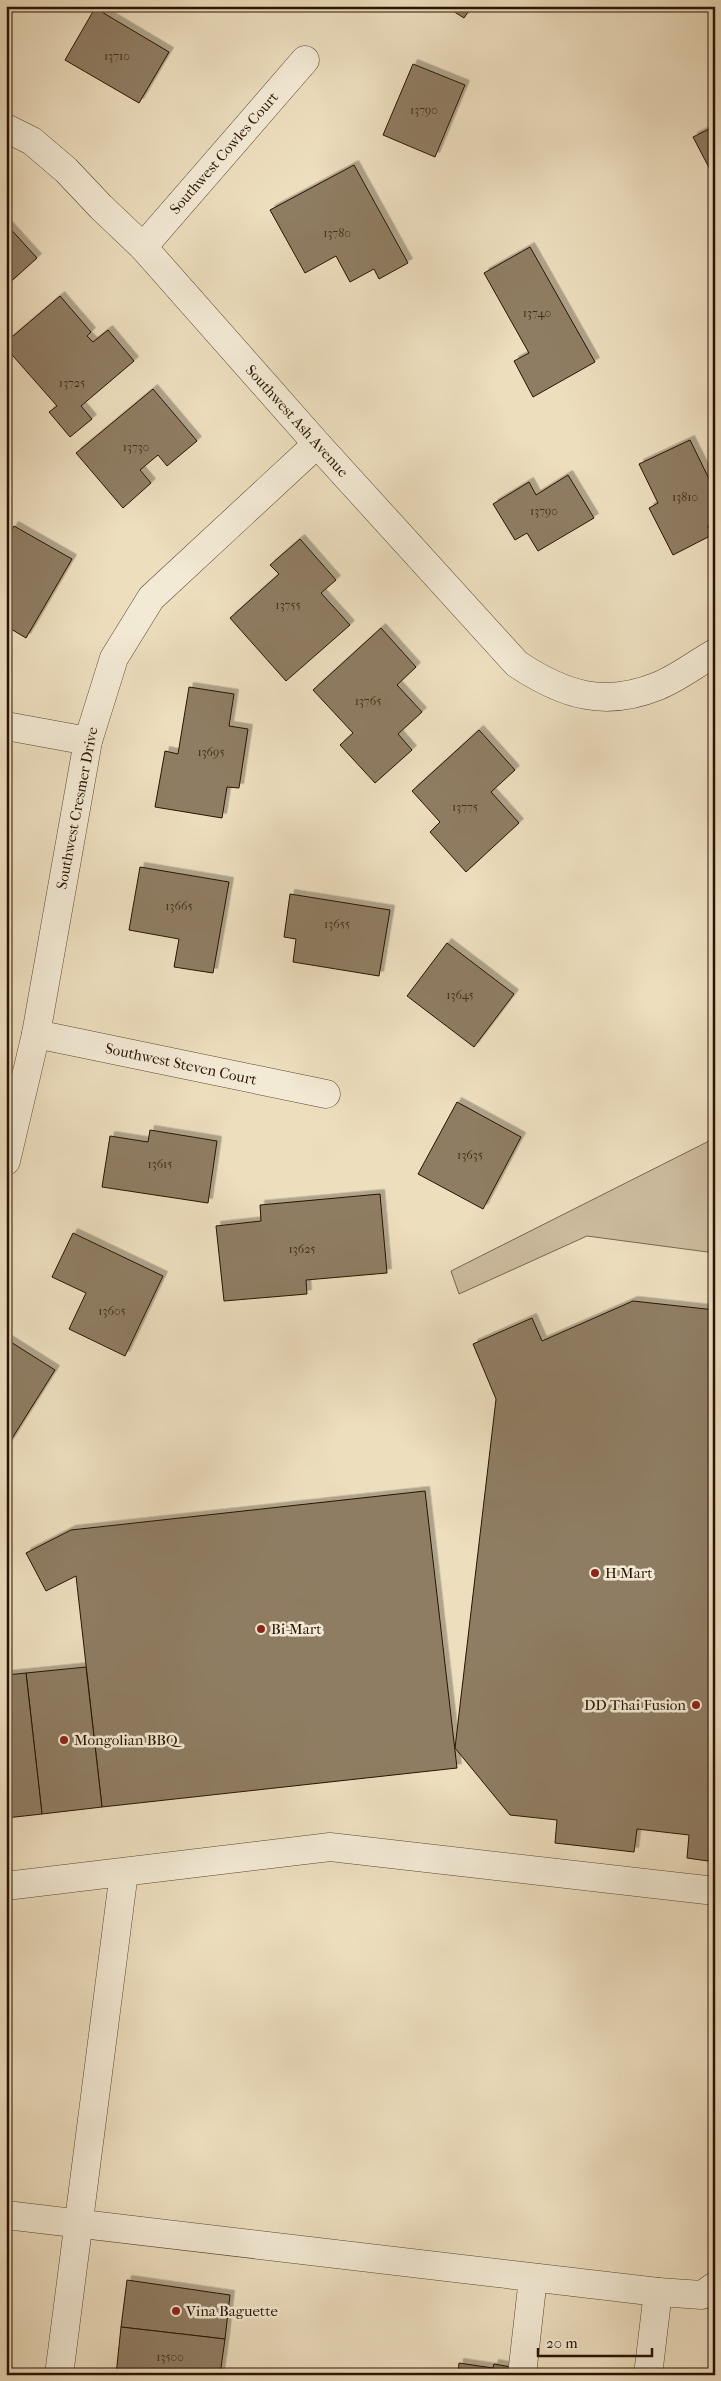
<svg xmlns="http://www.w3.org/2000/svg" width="721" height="2381" font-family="'IM FELL French Canon',serif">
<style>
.green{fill:#ccbb9e;stroke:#7a6750}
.building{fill:#8f7d64;stroke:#291302;filter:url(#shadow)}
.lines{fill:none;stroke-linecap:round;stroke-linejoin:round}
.minor-casing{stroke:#5a4631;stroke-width:29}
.minor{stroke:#f3ead5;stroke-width:28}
.poi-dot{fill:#8f2418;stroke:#f3ead5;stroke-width:2}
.labels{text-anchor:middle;stroke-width:5;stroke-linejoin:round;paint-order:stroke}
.number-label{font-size:12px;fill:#422e1a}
.street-label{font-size:15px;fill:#291302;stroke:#f3ead5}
.poi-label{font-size:15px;fill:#291302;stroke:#f3ead5;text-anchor:start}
</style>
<defs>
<filter id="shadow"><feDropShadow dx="4.5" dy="-4.5" stdDeviation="0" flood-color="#0004"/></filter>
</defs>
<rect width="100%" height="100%" fill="#eddebe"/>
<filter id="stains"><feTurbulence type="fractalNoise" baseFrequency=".004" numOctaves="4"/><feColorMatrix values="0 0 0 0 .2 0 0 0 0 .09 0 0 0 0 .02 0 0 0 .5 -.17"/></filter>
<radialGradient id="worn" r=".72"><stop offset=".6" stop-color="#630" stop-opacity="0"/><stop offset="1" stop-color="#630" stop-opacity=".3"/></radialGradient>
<!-- green -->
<path class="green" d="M715,1138v115l-128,-17 -128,58 -8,-23z"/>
<!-- building -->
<g class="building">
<path d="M445,6h27l-8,12z"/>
<path d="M95,8l74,44 -30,51 -74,-43z"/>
<path d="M413,64l52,21 -30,72 -52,-22z"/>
<path d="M715,126v53l-22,-42z"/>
<path d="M354,165l54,98 -29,16 -5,-10 -24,13 -14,-26 -31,17 -35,-63z"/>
<path d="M6,224l31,34 -31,28z"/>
<path d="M530,247l65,115 -62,35 -19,-36 15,-8 -45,-80z"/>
<path d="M60,296l31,36 -4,4 6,6 15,-12 26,31 -53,45 11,13 -22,18 -21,-25 8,-6 -51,-58v-6z"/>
<path d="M153,389l44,52 -30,25 -9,-11 -18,15 11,13 -28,25 -47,-55z"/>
<path d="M690,440l25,51v31l-7,4 4,9 -39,20 -24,-47 9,-5 -19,-39z"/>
<path d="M568,475l26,43 -56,33 -11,-18 -12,7 -22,-36 36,-22 7,13z"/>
<path d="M14,526l58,33 -46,79 -20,-12v-87z"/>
<path d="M300,539l36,41 -15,13 29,32 -64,56 -56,-63 49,-44 -9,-9z"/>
<path d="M381,628l35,39 -19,18 25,27 -24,22 14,16 -37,33 -35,-38 13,-12 -40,-43z"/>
<path d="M189,687l45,7 -5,32 19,3 -9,59 -12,-1 -5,31 -67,-11 10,-56 13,3z"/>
<path d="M479,730l36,40 -24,22 28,31 -53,49 -36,-40 10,-10 -28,-31z"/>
<path d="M140,867l89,15 -16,91 -39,-6 5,-28 -50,-9z"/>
<path d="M290,894l100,16 -11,66 -86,-14 3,-23 -12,-2z"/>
<path d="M447,943l67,51 -40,53 -67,-51z"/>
<path d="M457,1102l64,35 -38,72 -65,-35z"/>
<path d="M150,1130l67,11 -9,62 -106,-16 8,-51 38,6z"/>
<path d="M380,1194l7,79 -81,7 1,14 -83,7 -8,-75 45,-5 -1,-16z"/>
<path d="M73,1233l90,43 -38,80 -56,-27 17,-36 -34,-16z"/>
<path d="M633,1301l82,9v552l-28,-4 2,-23 -52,-6 -3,23 -79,-9 2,-23 -47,-5 -55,-67 41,-349 -23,-55 59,-26 10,23z"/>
<path d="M6,1339l49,31 -49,78z"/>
<path d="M425,1491l32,277 -355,39 -26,-231 -30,15 -20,-38 45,-23z"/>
<path d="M86,1667l16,140 -60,7 -16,-141z"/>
<path d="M26,1673l16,141 -36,4v-143z"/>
<path d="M127,2280l103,15 -5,44 -104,-12z"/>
<path d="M121,2327l104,12 -5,36h-104z"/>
<path d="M459,2363l34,5 1,-4 17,3 -1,8h-52z"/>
</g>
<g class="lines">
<defs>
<g id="minor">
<path d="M6,128l26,13 34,29 35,37 42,40 174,197 200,220c47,31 87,44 141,22 20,-8 39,-23 57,-33"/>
<path d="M143,247l162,-187"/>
<path d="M6,726l82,15"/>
<path d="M36,1034l290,60"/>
<path d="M6,1161l30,-127 52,-293 26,-83 37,-60 166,-154"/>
<path d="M6,1886l324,-39 385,44"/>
<path d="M6,2215l652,77 44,3 13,-9"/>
<path d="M59,2375l65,-503"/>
<path d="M522,2375l11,-97"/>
<path d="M648,2375l10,-83"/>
</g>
</defs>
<!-- minor casing -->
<use href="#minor" class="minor-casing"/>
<!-- minor -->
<use href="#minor" class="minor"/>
</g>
<!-- markers -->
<g class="poi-dot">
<circle cx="595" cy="1573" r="5"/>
<circle cx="261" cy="1629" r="5"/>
<circle cx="696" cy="1705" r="5"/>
<circle cx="64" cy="1740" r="5"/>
<circle cx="176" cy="2311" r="5"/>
</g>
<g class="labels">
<!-- number labels -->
<g class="number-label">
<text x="117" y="60">13710</text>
<text x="424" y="114">13790</text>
<text x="337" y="237">13780</text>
<text x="537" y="317">13740</text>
<text x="72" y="387">13725</text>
<text x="136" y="451">13730</text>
<text x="685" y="501">13810</text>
<text x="544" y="515">13790</text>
<text x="288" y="609">13755</text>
<text x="368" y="705">13765</text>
<text x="211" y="756">13695</text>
<text x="465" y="811">13775</text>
<text x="179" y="910">13665</text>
<text x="337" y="928">13655</text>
<text x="460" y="999">13645</text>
<text x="470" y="1159">13635</text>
<text x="160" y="1168">13615</text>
<text x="302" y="1253">13625</text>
<text x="112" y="1315">13605</text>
<text x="170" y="2361">13500</text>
</g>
<!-- street labels -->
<g class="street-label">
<text transform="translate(224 153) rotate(-49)" y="5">Southwest Cowles Court</text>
<text transform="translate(297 421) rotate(48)" y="5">Southwest Ash Avenue</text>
<text transform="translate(77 808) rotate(-79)" y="5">Southwest Cresmer Drive</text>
<text transform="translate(181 1064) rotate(12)" y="5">Southwest Steven Court</text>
</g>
<!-- poi labels -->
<g class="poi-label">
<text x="605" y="1578">H Mart</text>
<text x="271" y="1634">Bi-Mart</text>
<text x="686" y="1710" text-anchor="end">DD Thai Fusion</text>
<text x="74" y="1745">Mongolian BBQ</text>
<text x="186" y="2316">Vina Baguette</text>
</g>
</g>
<!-- margin -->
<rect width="721" height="2381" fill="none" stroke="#eddebe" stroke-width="25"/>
<rect x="8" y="8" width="706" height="2366" fill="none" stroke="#291302" stroke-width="2.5"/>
<rect x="12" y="12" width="696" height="2356" fill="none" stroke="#291302"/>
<!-- scale -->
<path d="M538 2348v8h114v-8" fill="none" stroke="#291302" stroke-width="2.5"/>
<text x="546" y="2348" font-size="15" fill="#291302" stroke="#f3ead5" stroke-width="4" paint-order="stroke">20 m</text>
<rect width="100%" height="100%" filter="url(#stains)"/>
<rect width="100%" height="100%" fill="url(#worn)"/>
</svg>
